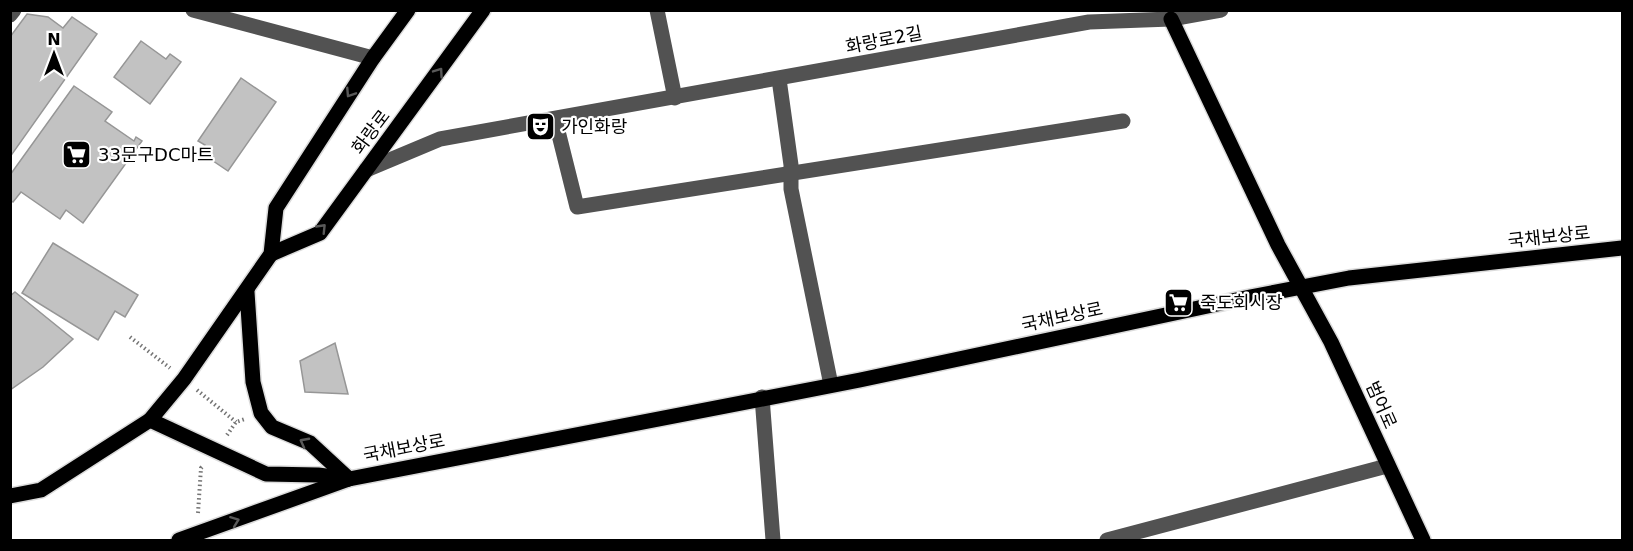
<svg xmlns="http://www.w3.org/2000/svg" width="1633" height="551" font-family="'DejaVu Sans','Noto Sans KR',sans-serif">
<style>
.building{fill:#c2c2c2;stroke:#969696;stroke-width:1.5}
.lines{fill:none;stroke-linecap:round;stroke-linejoin:round}
.major-casing{stroke:#dbdbdb;stroke-width:18}
.path{stroke:#747474;stroke-width:4;stroke-dasharray:1.5 3;stroke-linecap:butt}
.minor{stroke:#525252;stroke-width:15}
.major{stroke:#000;stroke-width:15}
.oneway{stroke:#595959}
.labels{text-anchor:middle;stroke-width:4.5;stroke-linejoin:round;paint-order:stroke}
.street-label{font-size:18px;fill:#000;stroke:#fff}
.poi-label{font-size:18px;fill:#000;stroke:#fff;text-anchor:start}
</style>
<rect width="100%" height="100%" fill="#fff"/>
<!-- building -->
<g class="building">
<path d="M27,14l21,3 15,11 9,-11 25,17 -87,123v-120z"/>
<path d="M141,41l25,18 4,-5 11,8 -31,42 -36,-27z"/>
<path d="M241,78l35,24 -48,69 -28,-19 5,-7 -7,-4z"/>
<path d="M74,86l38,26 -7,9 29,20 2,-4 6,4 -59,82 -17,-13 -6,9 -39,-27 -8,10 -3,-2v-25z"/>
<path d="M53,243l85,52 -13,22 -10,-6 -17,29 -76,-47z"/>
<path d="M15,292l58,47 -30,28 -33,23v-94z"/>
<path d="M335,343l13,51 -43,-2 -5,-31z"/>
</g>
<g class="lines">
<defs>
<g id="major">
<path d="M1171,19l107,226 53,97 92,198"/>
<path d="M271,254l49,-21 163,-223"/>
<path d="M247,292l6,90 8,31 11,14 38,16 39,36"/>
<path d="M150,420l116,54 52,1 31,4 511,-99 390,-83 99,-19 273,-30"/>
<path d="M10,496l31,-6 109,-70 34,-41 87,-125 5,-46 97,-150 35,-48"/>
<path d="M179,540l167,-60"/>
</g>
</defs>
<!-- major casing -->
<use href="#major" class="major-casing"/>
<!-- path -->
<g class="path">
<path d="M130,337l40,31"/>
<path d="M197,390l39,32"/>
<path d="M227,435l9,-13 9,-3"/>
<path d="M198,513l3,-45 3,-3"/>
</g>
<!-- minor -->
<g class="minor">
<path d="M193,10l180,48"/>
<path d="M657,10l18,88"/>
<path d="M10,15l4,-5"/>
<path d="M779,79l12,86v24l40,196"/>
<path d="M555,119l22,88 546,-86"/>
<path d="M366,170l74,-31 649,-117 82,-3 50,-9"/>
<path d="M762,397l11,143"/>
<path d="M1107,540l280,-74"/>
</g>
<!-- major -->
<use href="#major" class="major"/>
</g>
<!-- one-way arrows -->
<defs><path id="oneway-chevron" d="M-2-3.5L2.5 0L-2 3.5" fill="none" stroke-width="1.6" stroke-linecap="round" stroke-linejoin="round" transform="scale(1.5)"/></defs>
<g class="oneway">
<use href="#oneway-chevron" transform="translate(439 72) rotate(-55)"/>
<use href="#oneway-chevron" transform="translate(350 93) rotate(123)"/>
<use href="#oneway-chevron" transform="translate(322 228) rotate(-46)"/>
<use href="#oneway-chevron" transform="translate(304 442) rotate(-152)"/>
<use href="#oneway-chevron" transform="translate(235 521) rotate(-21)"/>
</g>
<!-- icons -->
<defs>
<symbol id="theatre-square" viewBox="-11 -11 22 22"><rect x="-9" y="-9" width="18" height="18" rx="4" fill="#000" stroke="#fff"/><path d="M-5-5.5Q0-4 5-5.5V0Q5 5 0 6Q-5 5-5 0ZM-3.3-2.5H-1v1.5H-3.3ZM1-2.5H3.3v1.5H1ZM-2.8 1Q0 5.5 2.8 1Z" fill="#fff"/></symbol>
<symbol id="supermarket-square" viewBox="-11 -11 22 22"><rect x="-9" y="-9" width="18" height="18" rx="4" fill="#000" stroke="#fff"/><path d="M-6-5.5h2.5l.6 2H6L4.5 2H-2.5L-4.4-4H-6ZM-1.5 3.2a1.3 1.3 0 1 0 .1 0ZM3 3.2a1.3 1.3 0 1 0 .1 0Z" fill="#fff"/></symbol>
</defs>
<g fill-rule="evenodd">
<use href="#theatre-square" x="524" y="110" width="33" height="33"/>
<use href="#supermarket-square" x="60" y="138" width="33" height="33"/>
<use href="#supermarket-square" x="1162" y="286" width="33" height="33"/>
</g>
<g class="labels">
<!-- street labels -->
<g class="street-label">
<text transform="translate(884 40) rotate(-11)" y="6">화랑로2길</text>
<text transform="translate(371 132) rotate(-53)" y="6">화랑로</text>
<text transform="translate(1549 237) rotate(-6)" y="6">국채보상로</text>
<text transform="translate(1062 317) rotate(-12)" y="6">국채보상로</text>
<text transform="translate(1381 405) rotate(66)" y="6">범어로</text>
<text transform="translate(404 448) rotate(-11)" y="6">국채보상로</text>
</g>
<!-- poi labels -->
<g class="poi-label">
<text x="561" y="133">가인화랑</text>
<text x="98" y="161">33문구DC마트</text>
<text x="1200" y="309">죽도회시장</text>
</g>
</g>
<!-- border -->
<rect width="1633" height="551" fill="none" stroke="#000000" stroke-width="24"/>
<!-- north arrow -->
<g transform="translate(54 54)" stroke="#ffffff" stroke-width="4.5" paint-order="stroke">
<path d="M0-4.5L10 22L0 15L-10 22Z" fill="#000000"/>
<text y="-9" font-size="16" font-weight="bold" text-anchor="middle" fill="#000000">N</text>
</g>
</svg>
